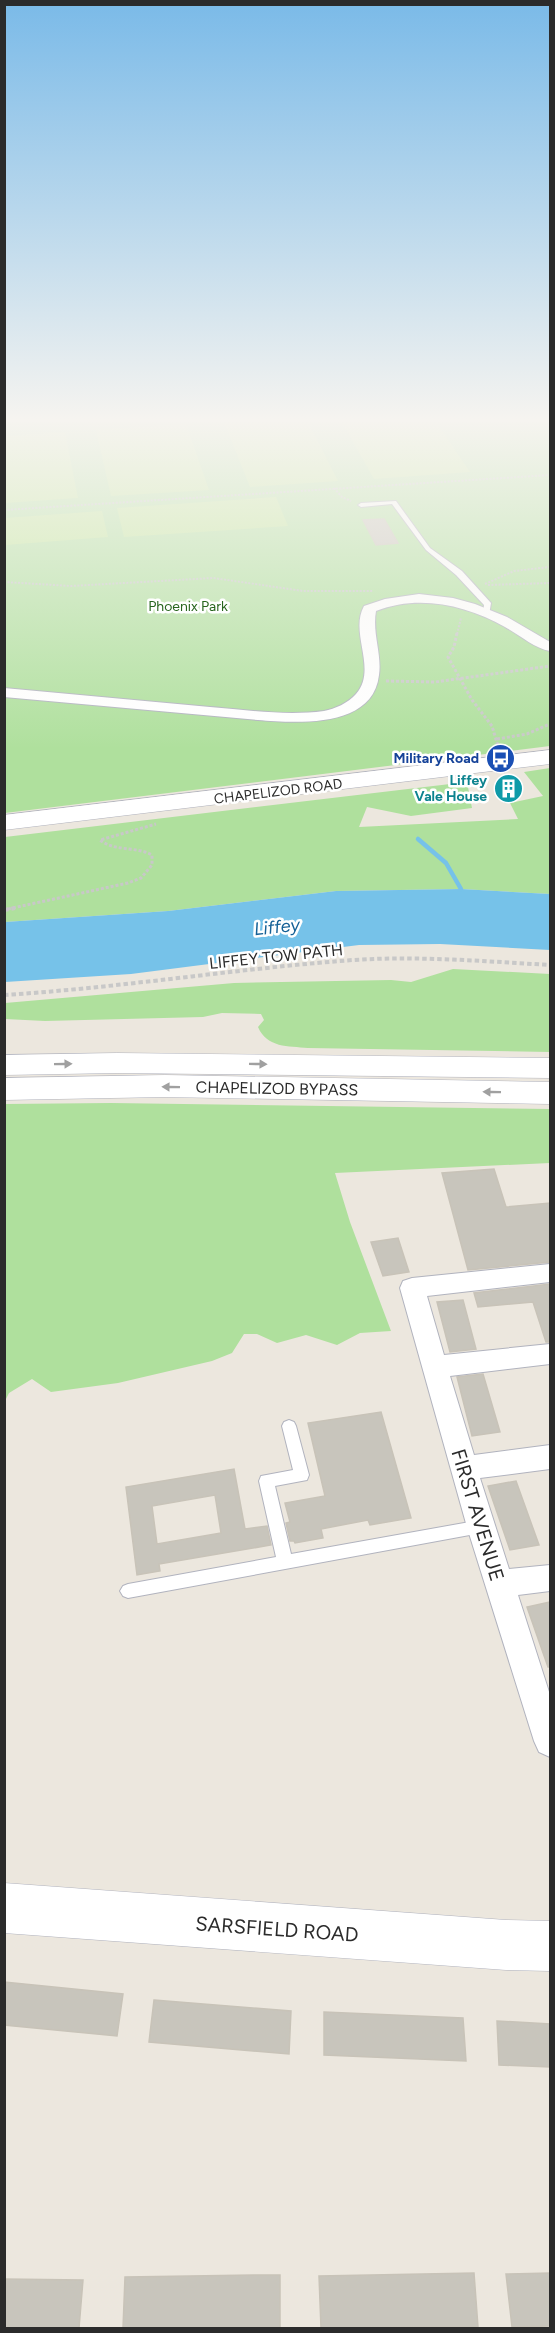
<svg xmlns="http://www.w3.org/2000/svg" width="555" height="2333" font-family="Figtree,sans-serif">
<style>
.green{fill:#afe09d}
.pitch{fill:#c0e799}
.water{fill:#76c2e9}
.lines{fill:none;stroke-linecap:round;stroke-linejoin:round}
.stream{stroke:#76c2e9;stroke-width:4.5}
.building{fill:#c8c5bc;stroke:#c8c3b8;stroke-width:1.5;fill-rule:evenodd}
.service-casing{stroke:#b1b3be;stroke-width:2}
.minor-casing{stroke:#b1b3be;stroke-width:2}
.secondary-casing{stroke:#b1b3be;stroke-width:1}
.path-far2{stroke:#c8c8c8;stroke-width:2;stroke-dasharray:2 1.5;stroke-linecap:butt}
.path-far1{stroke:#c8c8c8;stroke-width:3;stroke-dasharray:3 2;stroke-linecap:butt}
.path{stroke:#c8c8c8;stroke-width:4;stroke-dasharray:4.5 3;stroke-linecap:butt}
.service{fill:#fff;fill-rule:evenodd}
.minor{fill:#fff;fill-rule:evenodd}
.secondary{fill:#fff;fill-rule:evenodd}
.oneway{fill:#a0a0a0}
.labels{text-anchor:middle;stroke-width:5;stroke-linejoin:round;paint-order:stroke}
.far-park-label{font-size:14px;fill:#28651e;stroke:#fff}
.far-transit-label{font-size:14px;font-weight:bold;fill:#164399;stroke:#fff;text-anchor:end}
.far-culture-label{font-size:14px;font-weight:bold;fill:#0d838f;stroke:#fff;text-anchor:end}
.far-street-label{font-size:14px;fill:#2b2b2b;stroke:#fff}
.street-label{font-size:16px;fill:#2b2b2b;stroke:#fff}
.water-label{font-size:18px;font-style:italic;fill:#146096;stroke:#fff}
.near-street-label{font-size:20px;fill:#2b2b2b;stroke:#fff}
</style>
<rect width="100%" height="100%" fill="#ece7de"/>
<!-- green -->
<g class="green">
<path d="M5,422h545v324l-545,67z"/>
<path d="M550,768v126l-89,-5 -125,2 -168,20 -163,11v-85l462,-55 5,26 -61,8 -44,-9 -8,20 159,-8 -8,-16 33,-7 -19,-24z"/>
<path d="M453,969l97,5v78l-242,-4c-20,-2 -41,0 -50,-21l6,-7 -3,-6 -39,-1 -19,4 -158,4 -40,-2v-16l229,-20 157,-3 20,2z"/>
<path d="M111,1103l439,6v54l-215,10 15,49 41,109 -31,2 -23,12 -31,-10 -29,8 -20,-9h-13l-12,19 -20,8 -94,22 -67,9 -19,-13 -23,14 -4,8v-297z"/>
</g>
<!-- pitch -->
<g class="pitch">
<path d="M224,422h84l30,59 -88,6z"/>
<path d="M342,422h94l34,50 -96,7z"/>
<path d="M186,424l23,66 -98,6 -15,-66z"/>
<path d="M65,432l13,66 -73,5v-67z"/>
<path d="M276,497l12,29 -164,11 -7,-29z"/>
<path d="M102,511l6,26 -103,8v-27z"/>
</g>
<!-- water -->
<path class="water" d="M461,889l89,5v56l-110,-6 -81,1 -228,29 -126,8v-60l163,-11 168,-20z"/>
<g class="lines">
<!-- stream -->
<path class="stream" d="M418,839l28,24 15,26"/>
</g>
<!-- building -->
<g class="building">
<path d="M384,519l14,24 -22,2 -13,-25z"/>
<path d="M494,1169l12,38 44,-4v59l-82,8 -26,-97z"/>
<path d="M398,1238l11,34 -26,4 -12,-34z"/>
<path d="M550,1284v58h-4l-13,-40 -55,5 -4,-14z"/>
<path d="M463,1300l13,49 -26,3 -13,-50z"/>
<path d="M483,1374l17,58 -28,4 -15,-59z"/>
<path d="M381,1412l30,106 -41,7 -2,-5 -47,9 2,9 -28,5 -1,-2h-4l-4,-18 4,-1 -5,-19 40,-7 -17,-73z"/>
<path d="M234,1469l11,60 22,-3 4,19 -112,19 1,7 -23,4 -11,-88zM215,1495l6,38 -64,11 -5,-38z"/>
<path d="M516,1481l23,64 -29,5 -22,-64z"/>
<path d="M550,1602v65h-2l-21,-60z"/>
<path d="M4,1982l119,12 -6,42 -113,-11z"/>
<path d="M154,2000l137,11 -2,43 -140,-12z"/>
<path d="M324,2012l139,6 3,43 -142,-6z"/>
<path d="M497,2021l53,3v43l-51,-2z"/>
<path d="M474,2273l4,54 -157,1 -2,-52z"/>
<path d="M550,2273v53l-38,1 -6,-53z"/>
<path d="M254,2275h26v53h-157l2,-51z"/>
<path d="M4,2279l79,1 -4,48h-75z"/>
</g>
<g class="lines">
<defs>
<g id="service">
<path d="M396,501l34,47 32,23 29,32 -2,12h-6l1,-10 -28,-30 -30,-25 -34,-46 -31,3 -3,-2 3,-2z"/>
<path d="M289,1420l5,2 2,4 13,49 -2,5 -32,6 16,68 190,-34 5,2 2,5 -2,5 -358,66 -5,-2 -3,-5 3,-5 5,-2 148,-27 -17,-76 2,-5 32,-6 -11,-44 2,-4z"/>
</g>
<g id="minor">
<path d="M419,594l34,4 22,6 32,13 43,25v9c-16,-3 -30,-16 -45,-24 -39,-22 -86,-33 -129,-16 -4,22 6,43 3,64 -6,54 -83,48 -121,45l-254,-23v-9c69,6 137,13 206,19 37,3 76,9 114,4 11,-2 24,-8 32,-17 22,-25 -7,-61 8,-88l21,-7z"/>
<path d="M550,1264v18l-123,14 17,59 106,-11v20l-100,12 24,79 76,-10v24l-70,9 29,91 41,-4v26l-32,4 32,100v62l-11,-5 -5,-11 -67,-214 -67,-239 3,-7 9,-3z"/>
</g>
<g id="secondary">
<path d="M550,750v14l-546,66v-15z"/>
<path d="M117,1053l433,5v20l-433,-5 -113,2v-20z"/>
<path d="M165,1075l385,7v22l-385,-7 -161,3v-22z"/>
<path d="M4,1883l502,37 44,1v50l-44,-1 -502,-37z"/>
</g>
</defs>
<!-- service casing -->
<use href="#service" class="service-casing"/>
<!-- minor casing -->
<use href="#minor" class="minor-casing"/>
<!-- secondary casing -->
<use href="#secondary" class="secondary-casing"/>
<!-- path-far2 -->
<g class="path-far2">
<path d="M334,488l8,9 9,4"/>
<path d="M4,510l546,-35"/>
<path d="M4,582l67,4 142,-8 90,13h70"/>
<path d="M485,584l29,-13 36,-4"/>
<path d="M488,585l62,-2"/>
<path d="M457,634l4,-16"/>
</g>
<!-- path-far1 -->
<g class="path-far1">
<path d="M457,633l-3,14 -6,10 24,43 20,26 6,20"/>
<path d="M386,681l49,1 115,-16"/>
<path d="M497,739l30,-5 23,-10"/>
<path d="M8,909l120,-26 13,-5 11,-13v-10c-16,-9 -37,-3 -52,-15l56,-16"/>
</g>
<!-- path -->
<g class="path">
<path d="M4,910l11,-2"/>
<path d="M4,995c112,-7 224,-25 336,-34 70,-6 140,0 210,4"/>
</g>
<!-- service -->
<use href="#service" class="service"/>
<!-- minor -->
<use href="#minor" class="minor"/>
<!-- secondary -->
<use href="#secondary" class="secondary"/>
</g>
<!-- one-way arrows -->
<defs><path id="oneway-solid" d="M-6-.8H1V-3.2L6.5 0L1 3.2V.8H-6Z" transform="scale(1.5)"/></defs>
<g class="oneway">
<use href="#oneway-solid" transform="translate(63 1064) rotate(-1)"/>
<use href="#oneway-solid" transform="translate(258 1064) rotate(1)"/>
<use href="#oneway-solid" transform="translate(171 1087) rotate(-179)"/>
<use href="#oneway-solid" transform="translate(492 1092) rotate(-179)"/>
</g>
<!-- sky -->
<linearGradient id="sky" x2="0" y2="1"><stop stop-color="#7abae8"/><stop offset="0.56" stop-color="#f6f4f0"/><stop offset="1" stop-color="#f6f4f0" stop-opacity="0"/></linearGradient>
<rect width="555" height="749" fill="url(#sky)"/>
<!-- icons -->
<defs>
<symbol id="bus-disc" viewBox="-11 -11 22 22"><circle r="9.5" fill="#1a4fb4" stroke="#fff"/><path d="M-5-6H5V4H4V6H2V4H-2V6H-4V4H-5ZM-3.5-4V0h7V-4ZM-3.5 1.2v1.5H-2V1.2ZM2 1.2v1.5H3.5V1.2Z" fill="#fff"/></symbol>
<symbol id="building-disc" viewBox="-11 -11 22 22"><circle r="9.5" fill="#0f9aa8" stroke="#fff"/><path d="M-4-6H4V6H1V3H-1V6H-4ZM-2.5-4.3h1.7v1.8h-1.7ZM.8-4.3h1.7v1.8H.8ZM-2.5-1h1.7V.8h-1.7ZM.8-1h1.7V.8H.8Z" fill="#fff"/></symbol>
</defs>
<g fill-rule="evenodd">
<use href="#bus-disc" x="484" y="742" width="33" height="33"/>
<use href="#building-disc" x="492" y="772" width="33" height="33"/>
</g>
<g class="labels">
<!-- far-park labels -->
<g class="far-park-label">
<text x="188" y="611">Phoenix Park</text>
</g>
<!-- far-transit labels -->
<g class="far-transit-label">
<text x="479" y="763">Military Road</text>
</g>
<!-- far-culture labels -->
<g class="far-culture-label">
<text x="487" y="785">Liffey<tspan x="487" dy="16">Vale House</tspan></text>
</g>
<!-- far-street labels -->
<g class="far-street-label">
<text transform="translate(278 791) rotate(-7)" y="5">CHAPELIZOD ROAD</text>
</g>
<!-- street labels -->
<g class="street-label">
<text transform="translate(276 956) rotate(-6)" y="6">LIFFEY TOW PATH</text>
<text transform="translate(277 1088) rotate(1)" y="6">CHAPELIZOD BYPASS</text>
</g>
<!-- water labels -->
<g class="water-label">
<text transform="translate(277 927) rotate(-6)" y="6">Liffey</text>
</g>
<!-- near-street labels -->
<g class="near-street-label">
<text transform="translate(478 1515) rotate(73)" y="7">FIRST AVENUE</text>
<text transform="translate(277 1929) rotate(4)" y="7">SARSFIELD ROAD</text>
</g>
</g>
<!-- border -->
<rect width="555" height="2333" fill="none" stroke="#2b2b2b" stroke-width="12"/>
</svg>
